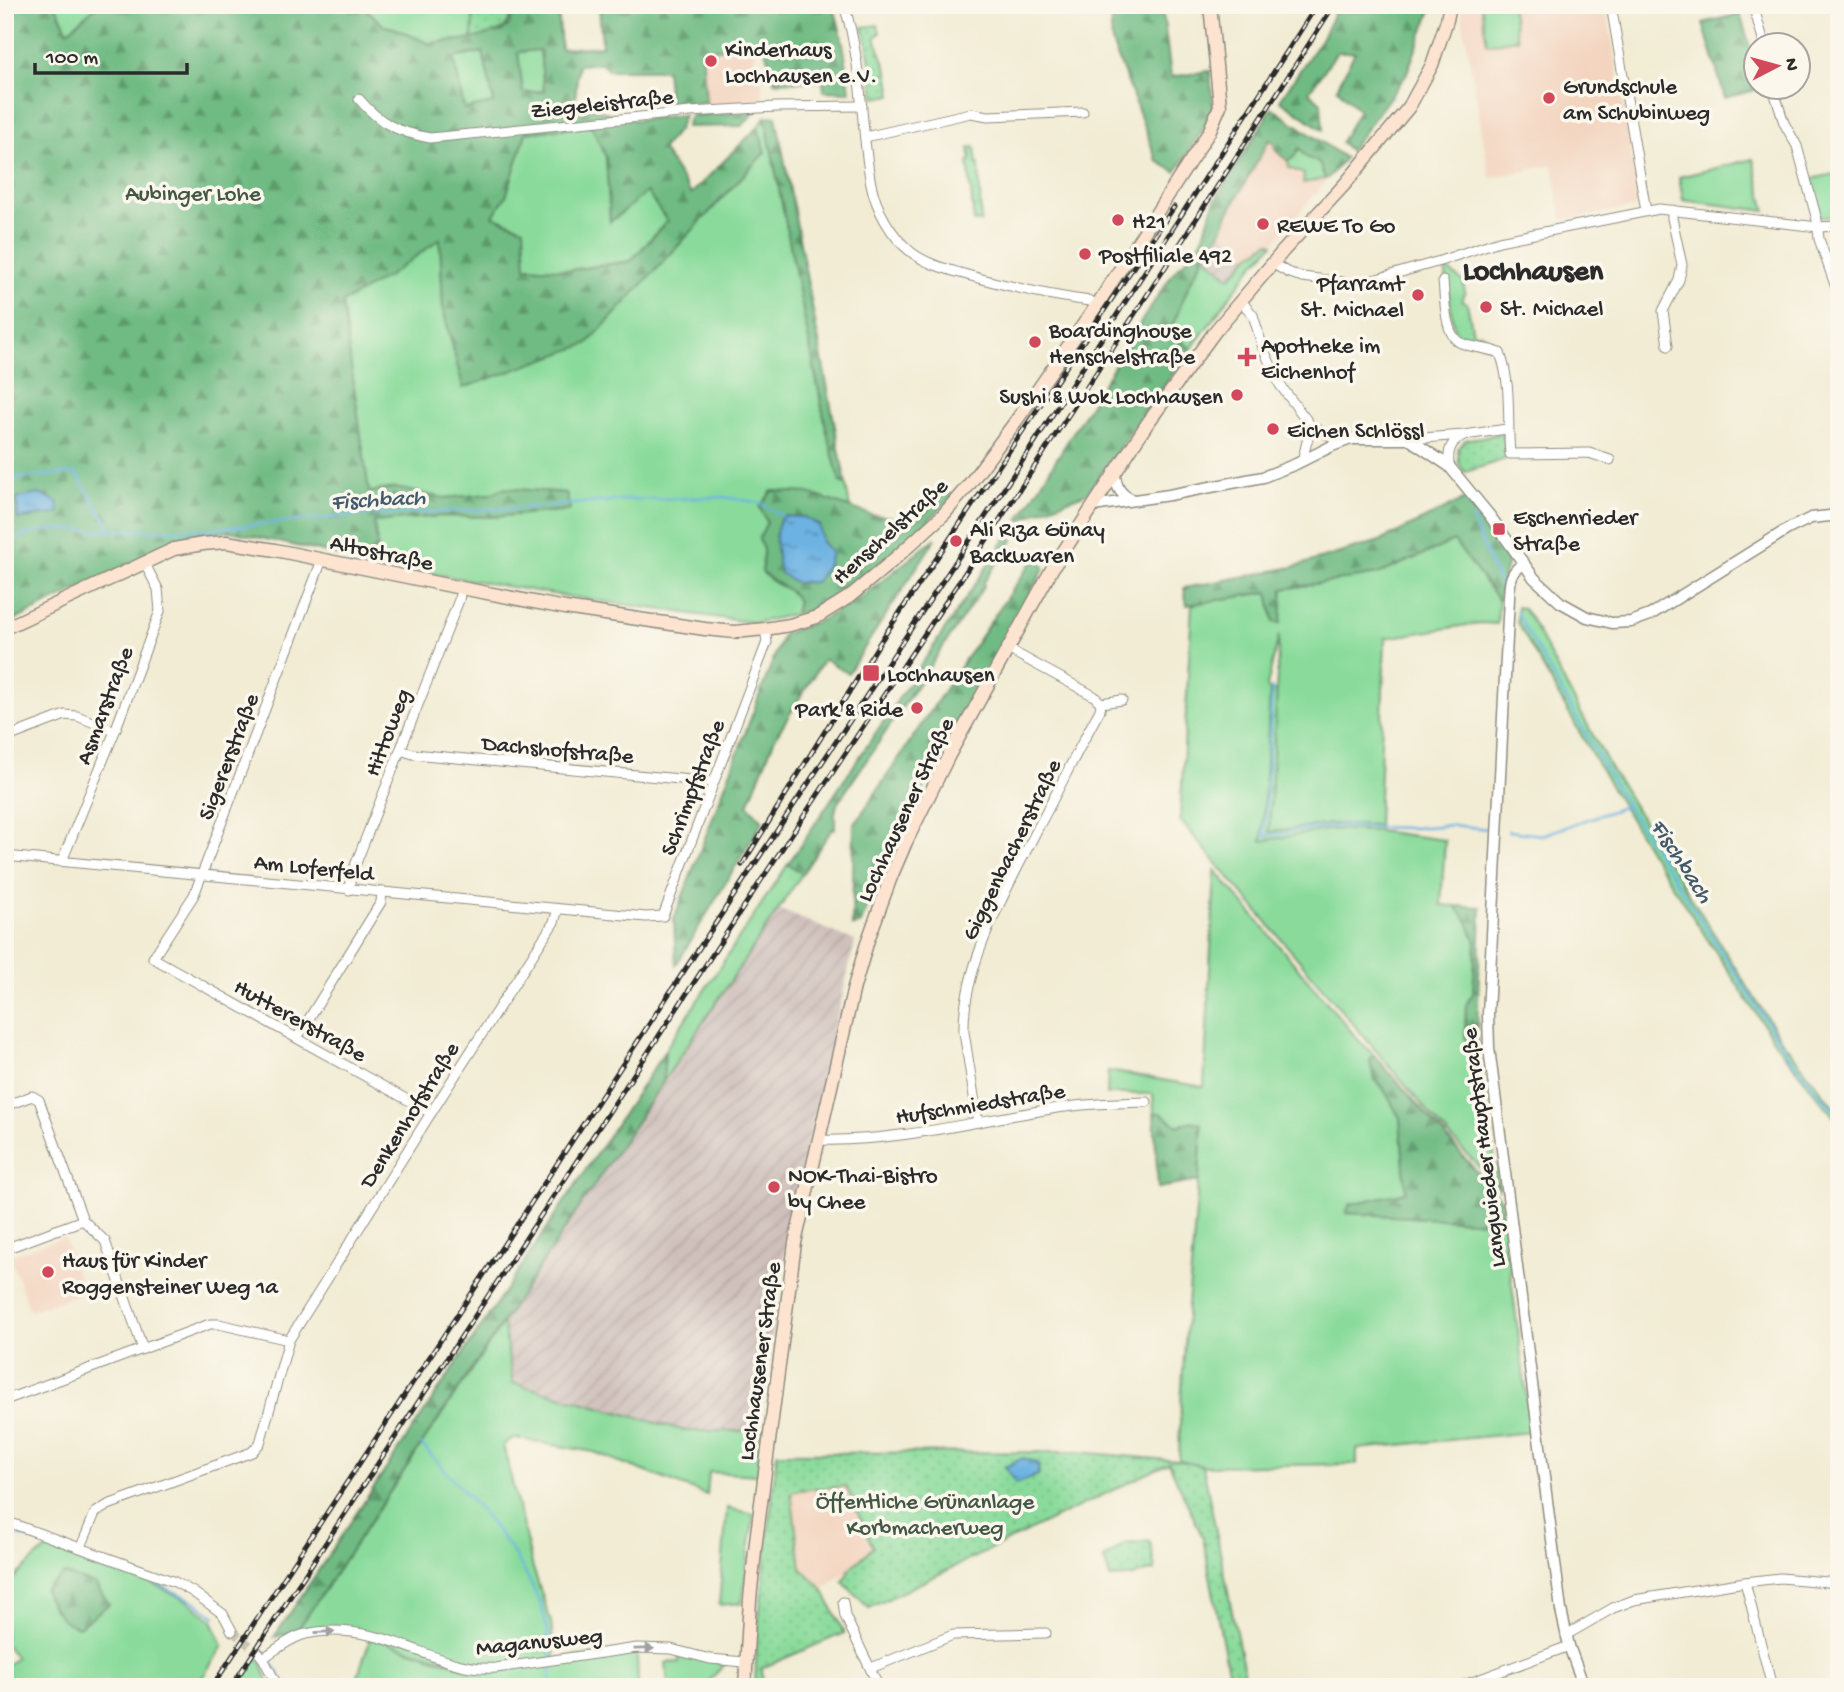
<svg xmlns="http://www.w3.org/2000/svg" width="1844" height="1692" font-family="'Gochi Hand',sans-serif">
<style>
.built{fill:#f3d4bf}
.industrial{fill:url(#industrial-furrows)}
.grass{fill:#8adb9b;stroke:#5a8363;stroke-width:2}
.forest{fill:url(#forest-firs);stroke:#4d7357;stroke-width:2;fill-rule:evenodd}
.wetland{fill:url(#wetland-marsh);stroke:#5a8363;stroke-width:2}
.park{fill:url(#park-dots);stroke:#5a8363;stroke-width:2}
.water{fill:url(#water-ripples);stroke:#4c6e86;stroke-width:2}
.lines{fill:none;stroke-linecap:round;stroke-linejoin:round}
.stream{stroke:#6cb2e2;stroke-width:2.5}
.minor-tunnel{stroke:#cac5b2;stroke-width:9;stroke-dasharray:9 4.5;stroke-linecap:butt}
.minor-casing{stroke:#8e8c80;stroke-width:11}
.tertiary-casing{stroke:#8e8c80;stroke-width:13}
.secondary-casing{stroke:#8e8c80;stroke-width:15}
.minor{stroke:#fff;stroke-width:9}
.tertiary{stroke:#fff;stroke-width:10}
.secondary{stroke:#fde4d1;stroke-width:12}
.rail-casing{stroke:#2b2b2b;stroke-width:5}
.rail{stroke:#fbf7ec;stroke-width:2.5;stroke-dasharray:8;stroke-linecap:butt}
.oneway{fill:#a0a0a0}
.poi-dot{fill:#d1495b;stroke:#fbf7ec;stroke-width:2.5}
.labels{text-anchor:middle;stroke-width:7;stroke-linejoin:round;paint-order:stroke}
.poi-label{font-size:23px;fill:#2b2b2b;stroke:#fbf7ec;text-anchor:start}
.street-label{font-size:23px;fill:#2b2b2b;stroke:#fbf7ec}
.park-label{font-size:23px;fill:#435747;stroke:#fbf7ec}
.water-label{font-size:24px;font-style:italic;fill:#425a6b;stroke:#fbf7ec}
.district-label{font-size:30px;font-weight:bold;fill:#2b2b2b;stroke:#fbf7ec}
</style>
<defs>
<pattern id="industrial-furrows" width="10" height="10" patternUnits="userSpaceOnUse" patternTransform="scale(1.75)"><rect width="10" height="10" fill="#cfc0bb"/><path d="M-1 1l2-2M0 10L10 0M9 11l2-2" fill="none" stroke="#b2a5a1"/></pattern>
<pattern id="forest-firs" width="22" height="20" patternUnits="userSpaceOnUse" patternTransform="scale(1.75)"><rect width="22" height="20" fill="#6fbb83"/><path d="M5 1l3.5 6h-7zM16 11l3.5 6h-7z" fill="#5b986b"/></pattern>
<pattern id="wetland-marsh" width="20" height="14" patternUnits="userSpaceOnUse" patternTransform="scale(1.75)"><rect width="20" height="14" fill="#8adb9b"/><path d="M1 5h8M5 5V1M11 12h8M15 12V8" fill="none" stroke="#77bc86"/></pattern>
<pattern id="park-dots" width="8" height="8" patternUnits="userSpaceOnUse" patternTransform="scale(1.75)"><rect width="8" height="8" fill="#8adb9b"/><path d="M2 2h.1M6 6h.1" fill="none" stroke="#77bc86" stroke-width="1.8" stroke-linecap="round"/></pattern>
<pattern id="water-ripples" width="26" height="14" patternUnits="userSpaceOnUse" patternTransform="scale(1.75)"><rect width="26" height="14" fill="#6cb2e2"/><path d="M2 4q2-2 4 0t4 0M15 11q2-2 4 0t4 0" fill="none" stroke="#5991b7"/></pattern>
</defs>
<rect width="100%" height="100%" fill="#fbf7ec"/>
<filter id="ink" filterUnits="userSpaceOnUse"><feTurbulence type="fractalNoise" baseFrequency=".0143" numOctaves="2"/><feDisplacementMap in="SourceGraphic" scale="14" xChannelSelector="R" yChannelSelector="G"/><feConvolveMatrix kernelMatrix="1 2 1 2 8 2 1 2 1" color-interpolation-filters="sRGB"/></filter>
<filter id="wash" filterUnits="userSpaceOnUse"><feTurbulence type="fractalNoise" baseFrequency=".00686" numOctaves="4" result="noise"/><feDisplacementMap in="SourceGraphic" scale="28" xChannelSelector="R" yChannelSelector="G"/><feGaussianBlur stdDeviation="1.57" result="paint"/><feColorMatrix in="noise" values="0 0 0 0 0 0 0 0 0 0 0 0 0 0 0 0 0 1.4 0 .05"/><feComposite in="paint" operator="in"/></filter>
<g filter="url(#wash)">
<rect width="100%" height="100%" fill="#f2ecd4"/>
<!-- built -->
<g class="built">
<path d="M1462,5h144l34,201 -78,14 -9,-55 -63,13 -29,-167z"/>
<path d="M723,19l30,27 3,9 -2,2 1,7 5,3 4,37 -93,4 -5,-78z"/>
<path d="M1269,139l4,3 11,16 4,3 1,7 15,6v9l24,-5 -12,17 -1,-1 -42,50 -4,-2 -21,15 -27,-25 7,-18z"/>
<path d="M64,1237l19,55 -53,19 -20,-55z"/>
<path d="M846,1486l27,61 -24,23 -26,19 -22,-21 -10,-76 8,-2z"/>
</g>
<!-- industrial -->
<g class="industrial">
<path d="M1221,232l27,25 -18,21 -25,-22z"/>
<path d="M778,909l77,32 -67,289 -31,200 -71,1 -174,-49 -9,-59z"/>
</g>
<!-- grass -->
<g class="grass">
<path d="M55,5h43l-30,26z"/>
<path d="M362,5h112l-2,34 -44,4 -34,-15 -10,-2z"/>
<path d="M1481,5h30l6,34 -30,5z"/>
<path d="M540,50l4,41 -21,2 -5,-41z"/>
<path d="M483,52l11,51 -30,6 -10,-51z"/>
<path d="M765,117l61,311 14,54 6,3 4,23 -42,-15 -36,-2 -12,16 7,15 -8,17 4,11 -1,22 12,11 18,8 6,10 -3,13 -39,9 -191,-27 -185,-31 -7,-43 67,-6 50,1 80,-7 -4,-17 -62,-5 -13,6 -47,4 -49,-10 -26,5 -27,-190 48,-28 50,-36 3,70 144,35 178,-192 -7,-25z"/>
<path d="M592,125l14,32 4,64 37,-29 20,29 -36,40 -61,9 -44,-3 -33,-51 13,-20 20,-63z"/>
<path d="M1298,148l8,9 14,6 5,16 -22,4 1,-9 -15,-6 -1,-7 6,-4z"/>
<path d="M1753,159l13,52 -83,-11 -4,-23z"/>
<path d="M1839,173v44h-20l-8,-38z"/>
<path d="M1269,242l4,2 -18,19 -64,86 -21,-17 19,-47 16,-29 25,22 18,-21z"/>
<path d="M1445,268l18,13 2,12 -3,4v3l5,3 6,30h7l11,6 1,9 -34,-12 -4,-7z"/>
<path d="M1454,541l45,60 -2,23 -17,-1 -95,15 -7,187 -47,-1 -62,8 10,-197 -12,51 3,5 -8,149 69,-11 47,2 67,9 -4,65 15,1 12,16 8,20 -3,51 -7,12 -1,33 15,24 19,126 -59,-62 -260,-306 12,-216 76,-12 6,30 6,1 3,-34 95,-15z"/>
<path d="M1517,607l5,1 7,8 82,153 53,86 116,183 58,74v10l-61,-77 -126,-192 -43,-71 -91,-160z"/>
<path d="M788,864l14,10 -139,208 2,-32z"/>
<path d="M1215,870l147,174 11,10 -3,8 4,16 11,13 15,27 6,74 -56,12 -3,9 157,10 27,209 -174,17v15l-154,2 -24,-5c2,-113 17,-224 23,-337l-11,-3 -13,5 -18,-13h-6l-1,-19h-46l1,-23 96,16z"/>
<path d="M503,1323l10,60 173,48h79l-7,44 -49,-3 -2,23 -113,-43 -81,-14 -10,7 30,123 18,54 4,37 -69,8 -19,-2 -132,-37 -38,3z"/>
<path d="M727,1508l27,6 -12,89 -23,2z"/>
<path d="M47,1548l104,35 36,17 25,20 11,26 -27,41h-191v-21l11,-8 -11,-14v-58z"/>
<path d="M370,1639h6l96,31 165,-21 1,38h-284z"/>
<path d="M679,1652l46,12 -22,23h-35l-2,-24 13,-1z"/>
<path d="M257,1658l4,3 9,26h-32z"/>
</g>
<!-- forest -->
<g class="forest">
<path d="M5,5h50l13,26 30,-26h264l22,21 10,2 34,15 44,-4 16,-6 13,-1 8,-7 7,-20h42l3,44 41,-3 -3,-41h234c10,30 14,58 17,87l-26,-1 -1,-10 -49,1 -10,-37 -62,5 4,52 -37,2 -3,-34h-58l-6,-7 -24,2 -3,39 60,16 49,-5 -6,15 -16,19 29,45 67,-67 7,25 -178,192 -124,44 -20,-79 -3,-70 -50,36 -48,28 27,189 26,-4 49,10 46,-4 14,-6 62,5 4,17 -80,7 -50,-1 -66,6 6,43 -150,-34 -48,8 -177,86zM540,50l4,41 -21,2 -5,-41zM483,52l11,51 -30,6 -10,-51zM591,125l15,32 4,65 37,-30 20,29 -36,40 -61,9 -44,-3 -2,-39 -31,-12 13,-20 20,-63z"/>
<path d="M1110,5h52l9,72 39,-6 3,35 -9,22 -28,44 -19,-11 -28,-75 -17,-43z"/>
<path d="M1338,5h95l-27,70 -56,76 -9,-9 18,-32 -22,-22 18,-36h-18l-28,40 12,11 2,27 -43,-30 43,-64z"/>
<path d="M1740,14l16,53v21h6l-37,10 -22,-75z"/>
<path d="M1272,108l73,50 -17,20 -3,1 -6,-16 -13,-6 -7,-9 -5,9 -6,4 -12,-10 -3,-9 -4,-2 -41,74 -7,18 -20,29 -12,24 -19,47 21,17 -104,144 -48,18 -17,10 -3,-1 127,-206 28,-42 23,-23 7,-14 10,-33z"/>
<path d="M755,112l-13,14 -56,1 4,-12z"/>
<path d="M776,116l70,369 -6,-3 -14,-54 -61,-311z"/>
<path d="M772,491l36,2 64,22 45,5 16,-15 12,-13 9,3 -29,29 -50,43 -17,11 -41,31 -22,5 3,-13c-9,-14 -23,-17 -36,-29l1,-22 -4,-11 8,-17 -7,-15z"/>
<path d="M1467,498l16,25 26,35 -9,33 -1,10 -45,-60 -76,33 -95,15 -2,34 -7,-1 -6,-30 -81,13 -3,-17 109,-21 87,-26z"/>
<path d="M1008,535l5,5 -29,42v4l-147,218 -2,8v17h-3l-30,45 -14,-10z"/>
<path d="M936,538l-88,135 -24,-14 -49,79 -27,67 15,16 -87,144 -2,-46 109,-285 38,-14 43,-25z"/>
<path d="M1034,559l9,5 1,4 -103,189 -59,113 -21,53 -9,4 2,-102 151,-225z"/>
<path d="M1456,906l25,1 -4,124 3,31 -15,-24 1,-33 7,-12 3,-51 -8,-20z"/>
<path d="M665,1051l-2,31 -366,549 -23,6z"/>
<path d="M1373,1054l128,145 3,24 -158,-10 4,-9 56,-12 -6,-74 -15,-27 -11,-13 -4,-17z"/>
<path d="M1154,1113h6l18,13 13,-5 11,3 -3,57 -41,7z"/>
<path d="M64,1574l31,10 14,20 -30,23c-19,-3 -28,-22 -35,-37z"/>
</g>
<!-- wetland -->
<path class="wetland" d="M1270,691h7l-8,141 62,-8 47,1v6l-47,-2 -69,12z"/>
<!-- park -->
<g class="park">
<path d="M474,5h42c-14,34 -14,23 -44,34z"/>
<path d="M878,25l2,8 -5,5 13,34 4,23 -17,3 -8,-55 -4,-16z"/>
<path d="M975,147l2,17h2l2,58h-7l-6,-61 3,-1 -2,-12z"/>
<path d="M1504,433l2,26 -41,13 -6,-8 -1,-16 7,-8z"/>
<path d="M1079,1452l100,9 24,5 44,221h-16l-28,-149 -34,-75 -300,145 -26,-26 6,-12 24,-23 -27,-61 -47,4 -8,2 10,76 22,21 21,44 -82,35 1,19h-8l2,-51 20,-183z"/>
<path d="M1150,1541l5,29 -26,7 -19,1 -6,-19 21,-15z"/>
</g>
<!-- water -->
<g class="water">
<path d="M38,494l12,4 8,5 1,10 -41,6 -1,-21z"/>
<path d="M782,516l22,1 15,8 3,17 9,10 -3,12 -12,18 -20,1 -16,-10c-4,-21 -8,-38 2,-57z"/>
<path d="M1023,1458l16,6 -1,11 -22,9 -11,-17z"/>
</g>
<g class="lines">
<!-- stream -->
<g class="stream">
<path d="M5,479l71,-6 36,58 97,-2 140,-13 169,-8 105,-8 100,-3 38,6 21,13"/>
<path d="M1472,518l24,59 6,11"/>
<path d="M5,544l17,-9 31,-6 58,2"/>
<path d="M1516,612l111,194 165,255 47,55"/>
<path d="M1272,688l-8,148 67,-10 82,2 39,-3 36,4"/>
<path d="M1508,831l34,4 84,-29"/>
<path d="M421,1444c45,50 113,117 126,184 4,19 3,40 4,59"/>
<path d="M5,1530l147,51 42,20 21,16"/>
<path d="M273,1663l13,24"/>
</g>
</g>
</g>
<g filter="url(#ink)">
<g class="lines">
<!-- minor-tunnel -->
<path class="minor-tunnel" d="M232,1631l26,21"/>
<defs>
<g id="minor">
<path d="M844,5c19,58 16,120 27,179 5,25 20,52 40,68 14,11 32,16 49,21 42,12 86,22 130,28l7,4"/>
<path d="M1611,5l35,206"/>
<path d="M1753,5l12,41"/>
<path d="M1773,88l11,35 13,23 20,74 2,19 20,57"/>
<path d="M359,99c21,25 39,33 71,39l260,-26 86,-5 86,-1"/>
<path d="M865,137l106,-24 17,3 95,-4"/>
<path d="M1272,263l15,9 15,5 49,6 19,-2 70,-20 59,-20 160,-32 159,18 21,-1"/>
<path d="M1443,281c2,17 1,55 18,62 13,5 26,5 39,10 12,32 7,67 10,101l79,-1 21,7"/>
<path d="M1241,301l12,14 10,33 17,37 31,41 31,16"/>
<path d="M1668,346l-5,-35 16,-31 3,-15 -10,-47v-8"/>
<path d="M1409,439l55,-4 43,-6"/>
<path d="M1302,461l9,-35"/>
<path d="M1449,466c-1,-15 0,-22 13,-30"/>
<path d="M322,560l-128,335 -41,63 278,155"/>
<path d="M1101,703l21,-3"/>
<path d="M5,738l60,-23 12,1 38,15"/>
<path d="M400,750l13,4 299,28"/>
<path d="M5,856l641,61 17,-1 104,-274 -2,-13"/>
<path d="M62,861l53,-130 45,-120 -2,-22 -14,-27"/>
<path d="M349,890l2,-14 108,-276 2,-12"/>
<path d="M297,1038l84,-136 1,-9"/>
<path d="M5,1106l27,-10 7,4 44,120 22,21 38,108"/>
<path d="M978,1122l-14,-90c-2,-67 44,-145 74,-204 21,-39 40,-79 62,-118l1,-7 -7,-7 -86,-47"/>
<path d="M820,1140c76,2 150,-18 225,-30 34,-6 68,-7 102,-8"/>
<path d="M5,1249l78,-29"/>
<path d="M5,1400l205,-76h9l70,16"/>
<path d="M5,1521l170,61 18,10 30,22 9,17"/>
<path d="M81,1547l14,-34 13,-8 144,-53 8,-9 29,-103 142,-227 123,-191 4,-13"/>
<path d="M1745,1582l27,105"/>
<path d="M843,1602l2,14 34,71"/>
<path d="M1566,1635l47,-27 21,-8 111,-18 35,-4 59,5"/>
<path d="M258,1652l5,6 15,29"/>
<path d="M263,1658c13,-8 28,-21 43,-24 29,-7 64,-1 91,9 33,11 64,28 99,25l141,-20 34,1 39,10 35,3"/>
<path d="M871,1668l82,-33 93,-2"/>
<path d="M1459,1687l110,-41"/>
</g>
<g id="tertiary">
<path d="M1114,472c3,14 4,21 17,27"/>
<path d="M1093,506l76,-11 94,-18 33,-13 36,-18 19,-7h58l40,27 41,50 44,62 26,24 27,15 25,6 19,-1 19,-7 138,-86 23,-11 28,-3"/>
<path d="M1524,563c-15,10 -14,19 -15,35l-21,416 1,34 72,562 8,36 15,41"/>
</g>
<g id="secondary">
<path d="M5,628l169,-79 29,-5 23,-2 49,8 186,38 104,20 140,21 30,3 30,-3 25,-4 27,-8 32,-20 41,-34 54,-49 24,-28 48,-65 81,-116 112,-173 11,-26 -10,-101"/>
<path d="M745,1687l5,-88 6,-58 39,-298 59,-256 14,-47 23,-63 15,-35 43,-87 103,-186 95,-145 69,-94 68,-80 61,-66 64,-77 23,-42 15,-45 3,-15"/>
</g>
</defs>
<!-- minor casing -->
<use href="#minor" class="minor-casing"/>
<!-- tertiary casing -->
<use href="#tertiary" class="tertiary-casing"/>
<!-- secondary casing -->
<use href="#secondary" class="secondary-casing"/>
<!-- minor -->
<use href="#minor" class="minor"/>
<!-- tertiary -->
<use href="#tertiary" class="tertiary"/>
<!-- secondary -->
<use href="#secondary" class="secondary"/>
<defs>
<g id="rail">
<path d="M742,865l140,-226 292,-432"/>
<path d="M212,1687l538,-816 277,-417 290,-449"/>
<path d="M231,1687l531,-808 195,-294 198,-302 179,-278"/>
</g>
</defs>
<!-- rail casing -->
<use href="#rail" class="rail-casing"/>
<!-- rail -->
<use href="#rail" class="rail"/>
</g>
<!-- one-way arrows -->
<defs><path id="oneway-solid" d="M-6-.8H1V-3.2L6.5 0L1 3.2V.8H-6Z" transform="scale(1.75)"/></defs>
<g class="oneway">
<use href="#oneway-solid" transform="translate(325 1632) rotate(-3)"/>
<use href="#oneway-solid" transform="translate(644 1649) rotate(-1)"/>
</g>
</g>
<!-- markers -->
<g class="poi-dot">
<circle cx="711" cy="61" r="7"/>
<circle cx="1549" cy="98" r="7"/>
<circle cx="1118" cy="220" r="7"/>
<circle cx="1263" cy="224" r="7"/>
<circle cx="1085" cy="254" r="7"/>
<circle cx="1418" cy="295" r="7"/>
<circle cx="1486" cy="307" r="7"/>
<circle cx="1035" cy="342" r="7"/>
<path d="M1243.5 346.5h7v7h7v7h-7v7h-7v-7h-7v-7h7z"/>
<circle cx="1237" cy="395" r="7"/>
<circle cx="1273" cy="429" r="7"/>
<rect x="1492" y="522" width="14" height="14" rx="3.5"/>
<circle cx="956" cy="541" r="7"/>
<rect x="862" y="664" width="18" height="18" rx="3.5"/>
<circle cx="917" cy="708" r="7"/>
<circle cx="774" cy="1187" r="7"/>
<circle cx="48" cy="1272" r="7"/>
</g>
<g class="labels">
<!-- poi labels -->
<g class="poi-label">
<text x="725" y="56">Kinderhaus<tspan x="725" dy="26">Lochhausen e.V.</tspan></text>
<text x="1563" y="93">Grundschule<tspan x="1563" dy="26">am Schubinweg</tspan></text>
<text x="1132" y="228">H21</text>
<text x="1277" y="232">REWE To Go</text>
<text x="1099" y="262">Postfiliale 492</text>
<text x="1404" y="290" text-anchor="end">Pfarramt<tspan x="1404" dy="26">St. Michael</tspan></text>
<text x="1500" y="315">St. Michael</text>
<text x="1049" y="337">Boardinghouse<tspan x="1049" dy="26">Henschelstraße</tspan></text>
<text x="1261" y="352">Apotheke im<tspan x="1261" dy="26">Eichenhof</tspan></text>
<text x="1223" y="403" text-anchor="end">Sushi &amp; Wok Lochhausen</text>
<text x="1287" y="437">Eichen Schlössl</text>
<text x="1513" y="524">Eschenrieder<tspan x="1513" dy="26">Straße</tspan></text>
<text x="970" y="536">Ali Rıza Günay<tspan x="970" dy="26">Backwaren</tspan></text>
<text x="887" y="681">Lochhausen</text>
<text x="903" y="716" text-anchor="end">Park &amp; Ride</text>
<text x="788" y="1182">NOK-Thai-Bistro<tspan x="788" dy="26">by Chee</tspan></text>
<text x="62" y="1267">Haus für Kinder<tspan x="62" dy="26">Roggensteiner Weg 1a</tspan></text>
</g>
<!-- street labels -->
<g class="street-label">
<text transform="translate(602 102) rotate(-6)" y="8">Ziegeleistraße</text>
<text transform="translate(889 530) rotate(-42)" y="8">Henschelstraße</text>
<text transform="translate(382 551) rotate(12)" y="8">Altostraße</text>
<text transform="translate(103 705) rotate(-69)" y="8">Asmarstraße</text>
<text transform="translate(386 732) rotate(-69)" y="8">Hittoweg</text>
<text transform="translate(558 748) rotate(5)" y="8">Dachshofstraße</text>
<text transform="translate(227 756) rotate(-69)" y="8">Sigererstraße</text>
<text transform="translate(691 787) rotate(-69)" y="8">Schrimpfstraße</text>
<text transform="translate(904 809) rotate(-65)" y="8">Lochhausener Straße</text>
<text transform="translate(1010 849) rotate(-64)" y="8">Giggenbacherstraße</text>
<text transform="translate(314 866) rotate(6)" y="8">Am Loferfeld</text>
<text transform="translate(301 1019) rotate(29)" y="8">Huttererstraße</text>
<text transform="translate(980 1102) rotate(-9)" y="8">Hufschmiedstraße</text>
<text transform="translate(408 1114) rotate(-58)" y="8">Denkenhofstraße</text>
<text transform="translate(1482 1148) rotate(-97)" y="8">Langwieder Hauptstraße</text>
<text transform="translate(758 1361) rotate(-82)" y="8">Lochhausener Straße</text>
<text transform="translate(539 1640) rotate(-6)" y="8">Maganusweg</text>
</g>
<!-- park labels -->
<g class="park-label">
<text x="193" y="200">Aubinger Lohe</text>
<text x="925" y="1508">Öffentliche Grünanlage<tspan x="925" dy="26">Korbmacherweg</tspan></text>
</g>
<!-- water labels -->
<g class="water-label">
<text transform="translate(378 498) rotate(-3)" y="8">Fischbach</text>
<text transform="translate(1683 860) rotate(57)" y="8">Fischbach</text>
</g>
<!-- district labels -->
<g class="district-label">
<text x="1533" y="279">Lochhausen</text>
</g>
</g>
<!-- margin -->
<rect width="1844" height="1692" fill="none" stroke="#fbf7ec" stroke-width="28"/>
<!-- north arrow -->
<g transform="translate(1777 66) rotate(84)"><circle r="33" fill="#fbf7ec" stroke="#a8a59f" stroke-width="2"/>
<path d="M0-5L12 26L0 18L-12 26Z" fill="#d1495b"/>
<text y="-10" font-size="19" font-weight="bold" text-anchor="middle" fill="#2b2b2b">N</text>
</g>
<!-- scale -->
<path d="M35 63v10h152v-10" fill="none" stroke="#2b2b2b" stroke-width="3.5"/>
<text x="46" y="63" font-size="21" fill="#2b2b2b" stroke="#fbf7ec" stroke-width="5" paint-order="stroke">100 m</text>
</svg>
